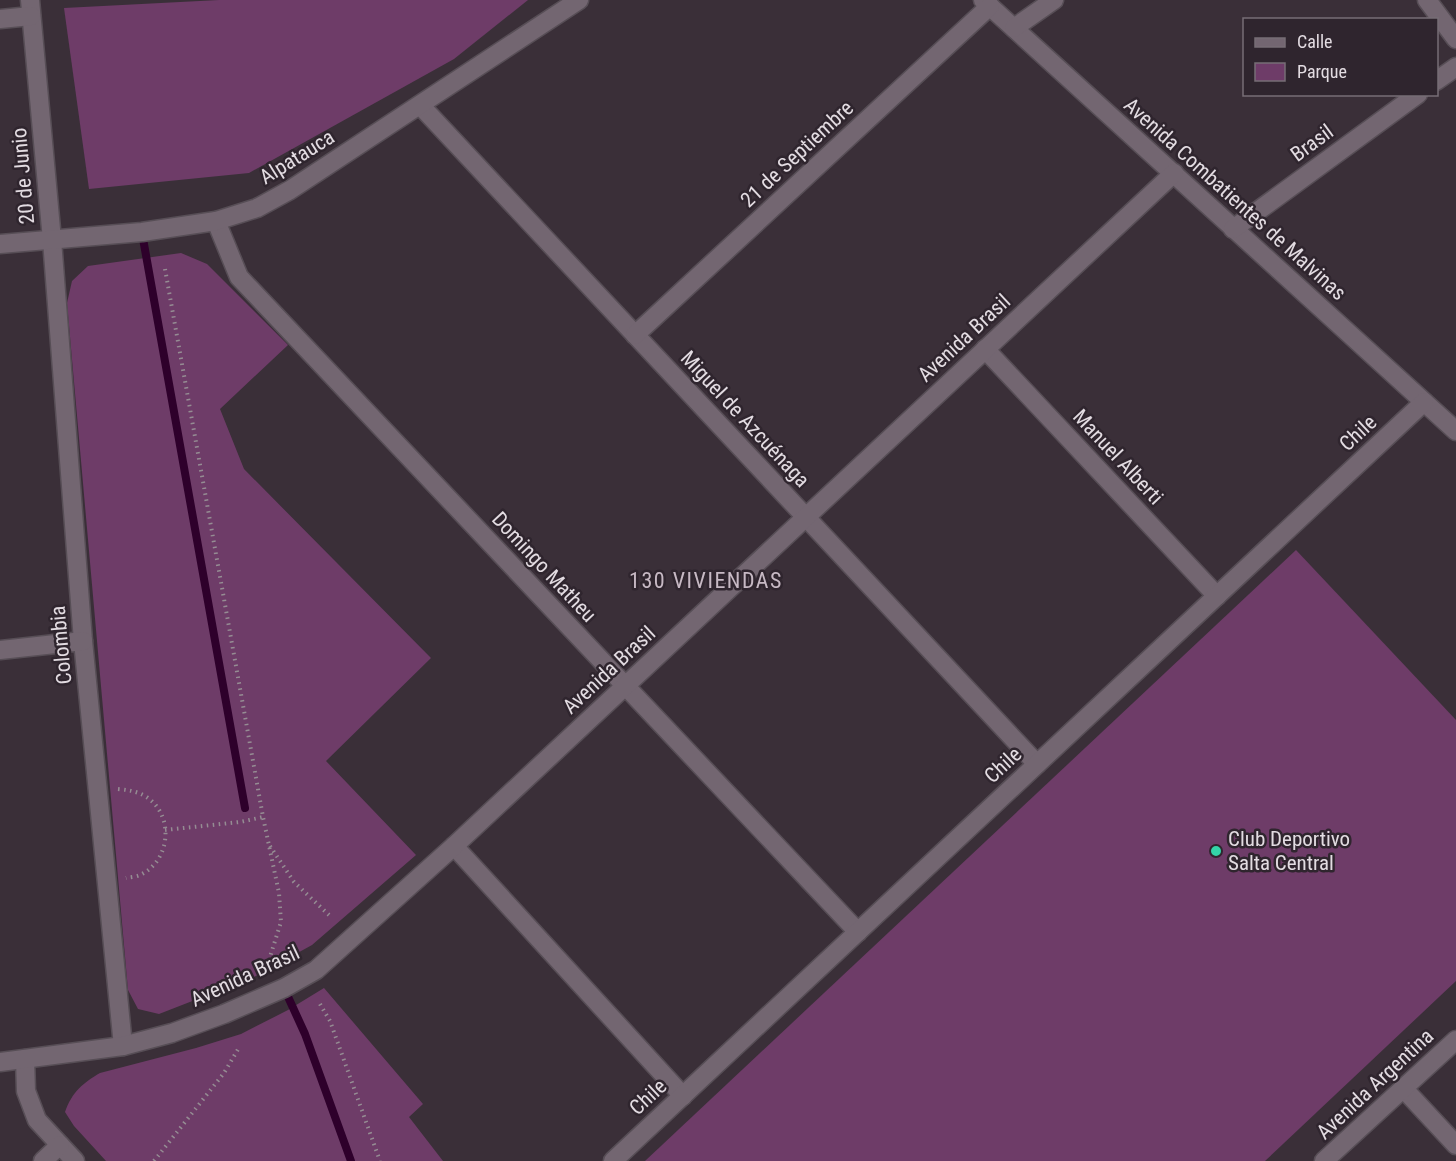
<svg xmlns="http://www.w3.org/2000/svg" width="1456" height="1161" font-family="'Roboto Condensed',sans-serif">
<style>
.green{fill:#6e3c68}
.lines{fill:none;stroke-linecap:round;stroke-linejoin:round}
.stream{stroke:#2e002b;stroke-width:8}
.minor-casing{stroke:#574e56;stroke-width:21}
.path{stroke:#958c93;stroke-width:4;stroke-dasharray:1.5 4.5;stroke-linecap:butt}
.minor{stroke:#736671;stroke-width:18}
.poi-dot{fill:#33d4a8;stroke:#2f252e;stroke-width:2}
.labels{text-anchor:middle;stroke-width:5;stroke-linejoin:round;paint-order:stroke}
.street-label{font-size:21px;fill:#e3dce2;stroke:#2f252e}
.poi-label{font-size:21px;fill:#e3dce2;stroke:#2f252e;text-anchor:start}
.neighbourhood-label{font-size:22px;letter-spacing:1.5px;fill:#c7b9c4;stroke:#2f252e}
</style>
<rect width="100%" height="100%" fill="#3a2f38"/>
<!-- green -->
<g class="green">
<path d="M219,0h309l-74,59 -205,114 -160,16 -25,-181z"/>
<path d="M181,253l26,11 81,81 -68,64 24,60 187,189 -105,103 90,94 -104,90 -58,32 -95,37 -21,-5 -10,-19 -61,-687 5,-22 16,-15z"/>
<path d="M1296,550l160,170v261l-191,180h-620z"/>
<path d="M324,988l99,116 -14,13 34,44h-337l-32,-35 -9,-14c7,-20 18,-29 35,-39l96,-25 45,-14 47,-24z"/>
</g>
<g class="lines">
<!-- stream -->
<g class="stream">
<path d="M142,233l103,575"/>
<path d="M284,988l21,46 46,127"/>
</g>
<defs>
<g id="minor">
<path d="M30,0l22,240 31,401 40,405"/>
<path d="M983,0l473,431"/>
<path d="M1427,0l29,39"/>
<path d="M0,19l31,-3"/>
<path d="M1014,28l40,-28"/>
<path d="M1436,81l20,-14"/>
<path d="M420,105l617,659"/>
<path d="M216,221l23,56 619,655"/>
<path d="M1233,229l185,-135"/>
<path d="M0,244l142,-12 74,-11 41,-13 33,-18 289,-190"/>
<path d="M635,335l355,-329"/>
<path d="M985,349l232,247"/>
<path d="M0,650l83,-9"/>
<path d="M454,846l229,250"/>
<path d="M25,1059l1,32 11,29 38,41"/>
<path d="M0,1062l123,-16 49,-13 52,-19 60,-26 32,-18 138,-124 720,-673"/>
<path d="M1403,1088l53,57"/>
<path d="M43,1161l17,-16"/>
<path d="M613,1161l811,-759"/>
<path d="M1324,1161l132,-121"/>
</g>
</defs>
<!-- minor casing -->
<use href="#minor" class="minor-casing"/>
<!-- path -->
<g class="path">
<path d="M165,269l98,548 16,76 2,29 -12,38"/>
<path d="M118,789c10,1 18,2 27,7 30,18 26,65 -5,79 -4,2 -10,2 -14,3"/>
<path d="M165,830l75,-8 23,-5"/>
<path d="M270,846l24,36 35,33"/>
<path d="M320,1004l10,17 50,140"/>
<path d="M154,1161l70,-88 16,-27"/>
</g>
<!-- minor -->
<use href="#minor" class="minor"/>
</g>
<!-- markers -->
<circle class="poi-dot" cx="1216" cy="851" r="6"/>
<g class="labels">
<!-- street labels -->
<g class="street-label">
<text transform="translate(1312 143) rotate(-36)" y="7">Brasil</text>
<text transform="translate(797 154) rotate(-43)" y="7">21 de Septiembre</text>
<text transform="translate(297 157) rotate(-32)" y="7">Alpatauca</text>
<text transform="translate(23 176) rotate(-95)" y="7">20 de Junio</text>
<text transform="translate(1235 199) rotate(42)" y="7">Avenida Combatientes de Malvinas</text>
<text transform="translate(964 338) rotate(-43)" y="7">Avenida Brasil</text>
<text transform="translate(745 419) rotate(47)" y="7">Miguel de Azcuénaga</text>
<text transform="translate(1358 433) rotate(-43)" y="7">Chile</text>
<text transform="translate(1118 457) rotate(47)" y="7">Manuel Alberti</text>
<text transform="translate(544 567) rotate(47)" y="7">Domingo Matheu</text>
<text transform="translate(61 645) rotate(-95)" y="7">Colombia</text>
<text transform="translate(609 670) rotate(-43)" y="7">Avenida Brasil</text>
<text transform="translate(1003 765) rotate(-43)" y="7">Chile</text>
<text transform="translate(245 976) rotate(-25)" y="7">Avenida Brasil</text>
<text transform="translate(1375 1084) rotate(-43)" y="7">Avenida Argentina</text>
<text transform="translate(648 1097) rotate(-43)" y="7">Chile</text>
</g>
<!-- poi labels -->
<g class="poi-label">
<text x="1228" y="846">Club Deportivo<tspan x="1228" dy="24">Salta Central</tspan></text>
</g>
<!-- neighbourhood labels -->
<g class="neighbourhood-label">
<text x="706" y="588">130 VIVIENDAS</text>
</g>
</g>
<!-- legend -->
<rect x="1243" y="18" width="195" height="78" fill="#2f252e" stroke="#776e76" stroke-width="1.5"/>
<rect x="1255" y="38" width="30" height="9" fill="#736671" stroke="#776e76" stroke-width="1.5"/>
<text x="1297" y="48" font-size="18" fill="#e3dce2">Calle</text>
<rect x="1255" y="63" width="30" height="18" fill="#6e3c68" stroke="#776e76" stroke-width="1.5"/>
<text x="1297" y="78" font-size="18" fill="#e3dce2">Parque</text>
</svg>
